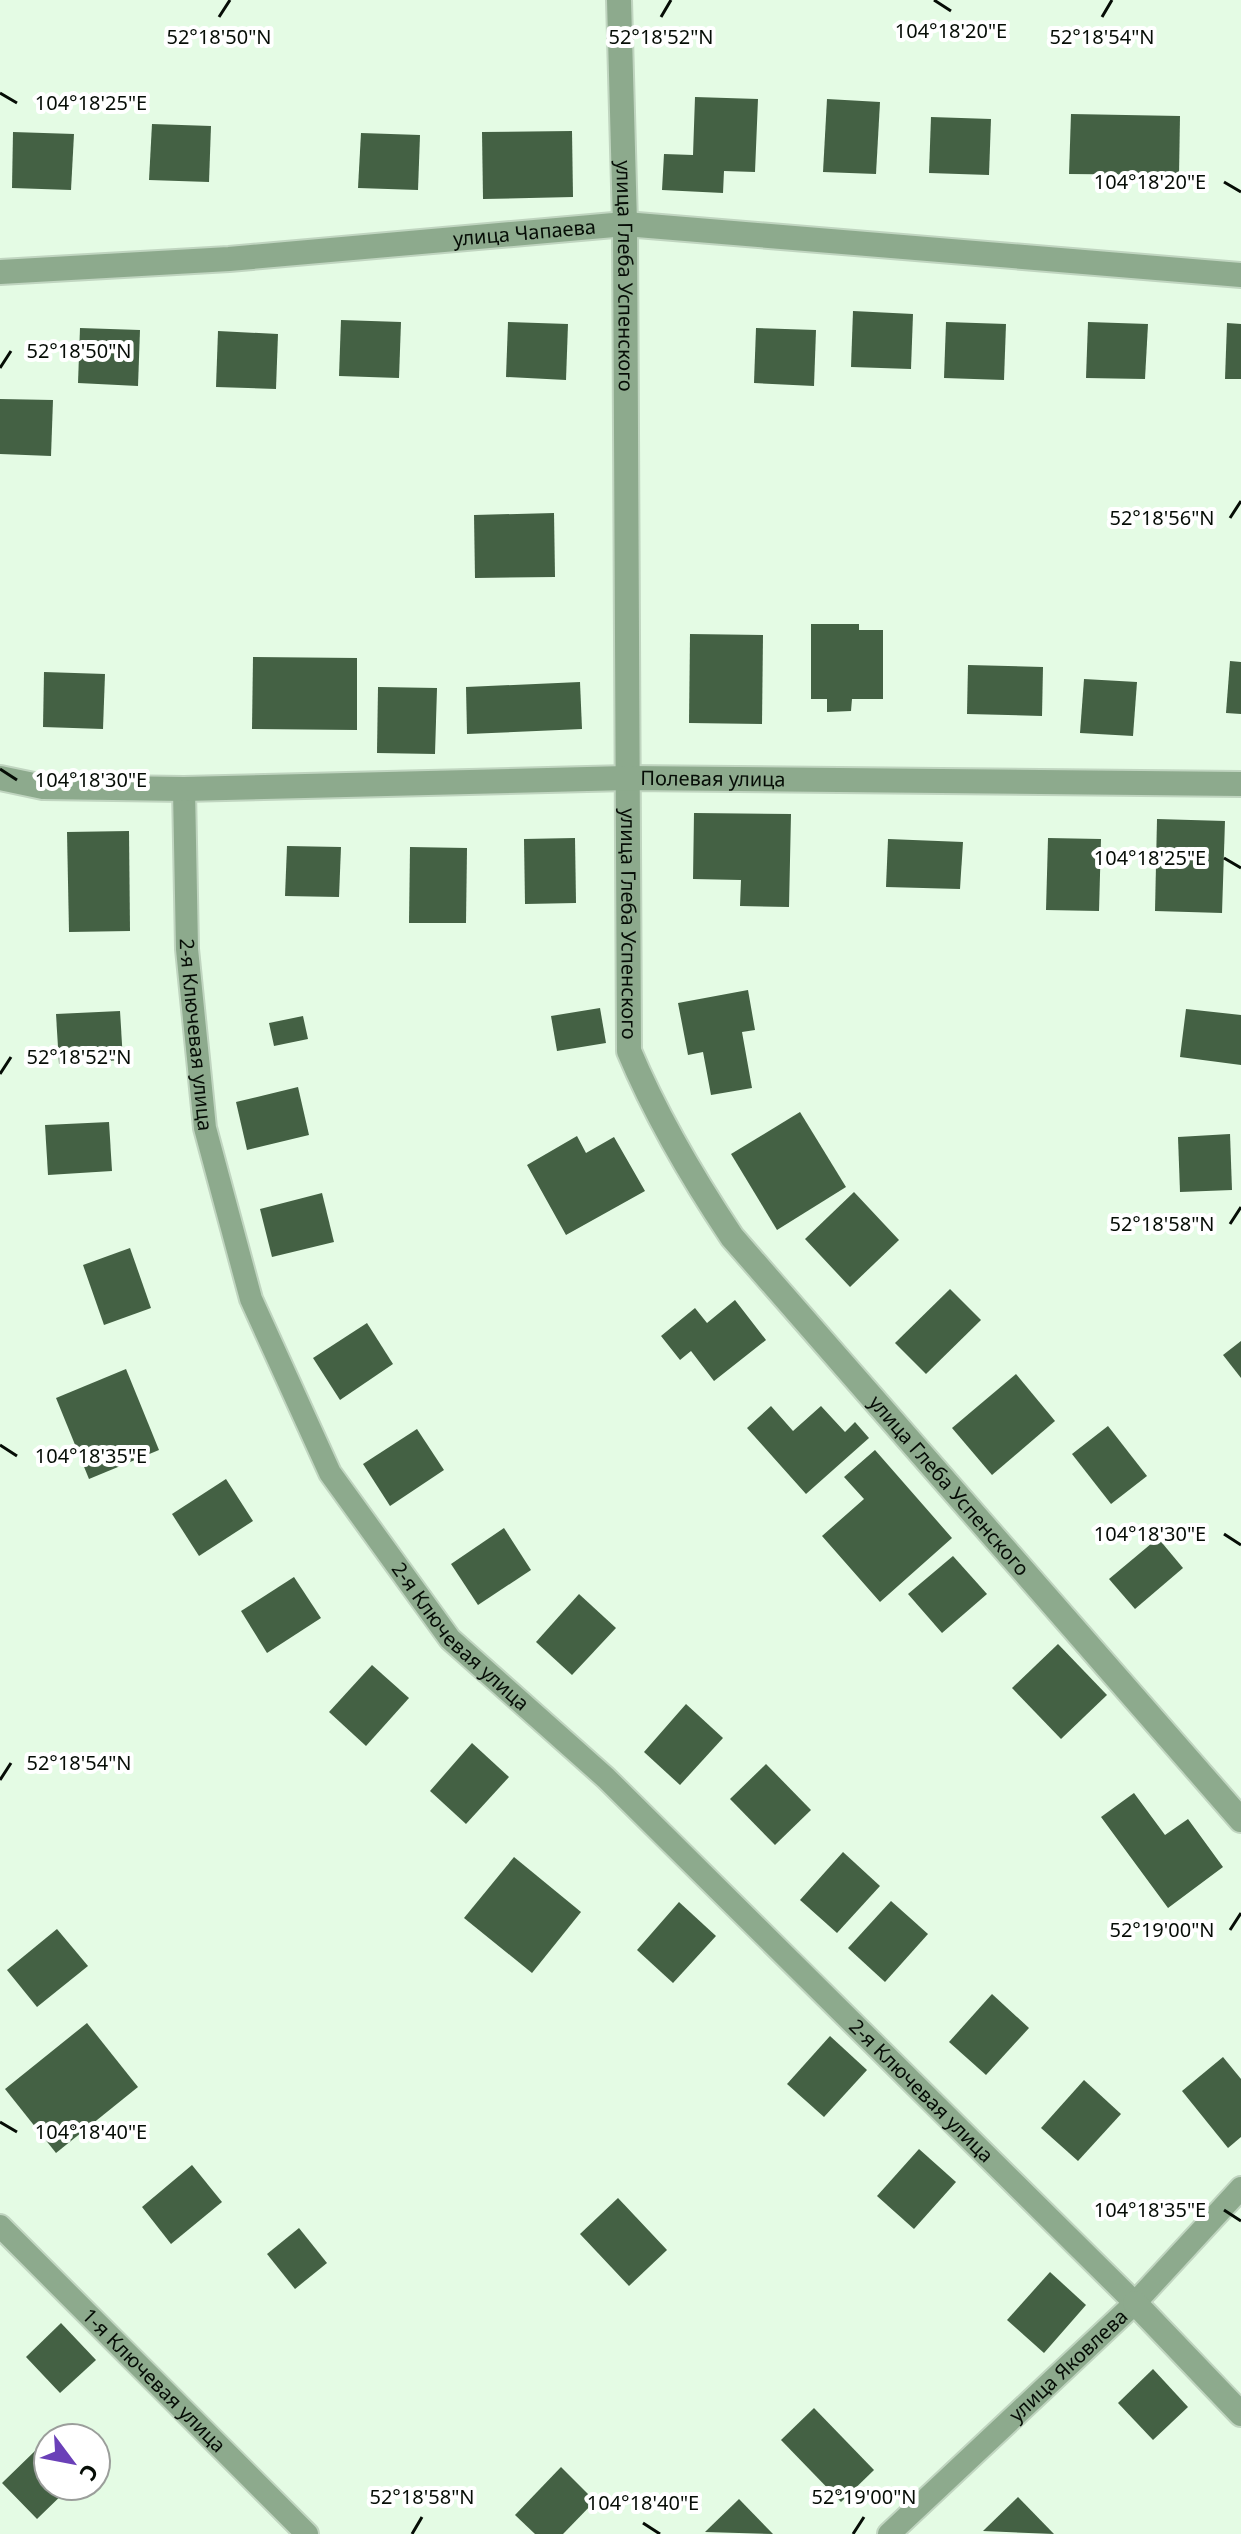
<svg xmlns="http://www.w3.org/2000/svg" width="1241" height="2534" font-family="'Noto Sans',sans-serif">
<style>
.building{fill:#446144}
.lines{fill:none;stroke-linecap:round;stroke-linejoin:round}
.service-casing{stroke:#c0d5c0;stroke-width:26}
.minor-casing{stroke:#c0d5c0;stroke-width:28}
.service{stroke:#8daa8d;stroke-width:22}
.minor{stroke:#8daa8d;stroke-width:24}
.ticks{fill:none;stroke:#060d06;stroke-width:3}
.labels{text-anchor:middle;stroke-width:8;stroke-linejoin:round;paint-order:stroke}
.street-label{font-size:20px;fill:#060d06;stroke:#fff}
.ticks-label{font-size:20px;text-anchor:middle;fill:#060d06;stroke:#fff;stroke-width:8;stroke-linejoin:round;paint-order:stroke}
</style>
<rect width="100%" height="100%" fill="#e4fbe4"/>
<!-- building -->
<g class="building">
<path d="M695,97l63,2 -3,73 -31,-1 -1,22 -61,-3 2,-36 29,1z"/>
<path d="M827,99l53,3 -4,72 -53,-2z"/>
<path d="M1071,114l109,2 -1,59 -110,-1z"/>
<path d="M931,117l60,2 -2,56 -60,-2z"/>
<path d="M152,124l59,2 -2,56 -60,-2z"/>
<path d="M572,131l1,66 -90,2 -1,-67z"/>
<path d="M13,132l61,2 -3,56 -59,-2z"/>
<path d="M361,133l59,2 -2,55 -60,-2z"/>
<path d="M853,311l60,3 -2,55 -60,-2z"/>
<path d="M341,320l60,2 -2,56 -60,-2z"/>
<path d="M508,322l60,2 -2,56 -60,-3z"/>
<path d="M946,322l60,2 -2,56 -60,-2z"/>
<path d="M1088,322l60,2 -3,55 -59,-1z"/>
<path d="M1227,323l14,1v55h-16z"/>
<path d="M80,328l60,2 -2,56 -60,-3z"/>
<path d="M756,328l60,2 -2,56 -60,-3z"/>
<path d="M218,331l60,3 -2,55 -60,-2z"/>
<path d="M0,399l53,1 -2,56 -51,-2z"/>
<path d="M554,513l1,64 -80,1 -1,-63z"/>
<path d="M811,624h48v6h24v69h-31l-1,12 -24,1v-13h-16z"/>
<path d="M690,634l73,1 -1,89 -73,-1z"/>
<path d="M253,657l104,1v72l-105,-1z"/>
<path d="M1230,661l11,1v52l-15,-1z"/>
<path d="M968,665l75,2 -1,49 -75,-2z"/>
<path d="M44,672l61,2 -2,55 -60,-2z"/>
<path d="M1084,679l53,3 -4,54 -53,-3z"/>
<path d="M580,682l2,47 -115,5 -1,-47z"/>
<path d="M378,687l59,1 -2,66 -58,-1z"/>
<path d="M694,813l97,1 -2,93 -49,-1 1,-26 -48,-1z"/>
<path d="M1157,819l68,2 -3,92 -67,-2z"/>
<path d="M129,831l1,100 -61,1 -2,-100z"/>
<path d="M575,838l1,65 -51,1 -1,-65z"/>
<path d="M1048,838l53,1 -2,72 -53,-1z"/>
<path d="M888,839l75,3 -3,47 -74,-2z"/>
<path d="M287,846l54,1 -2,50 -54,-1z"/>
<path d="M410,847l57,1 -1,75h-57z"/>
<path d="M748,990l7,40 -13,2 10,56 -41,7 -8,-43 -15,3 -10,-52z"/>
<path d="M600,1008l6,35 -49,8 -6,-35z"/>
<path d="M1186,1009l55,6v50l-61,-8z"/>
<path d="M120,1011l3,49 -64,4 -3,-50z"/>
<path d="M303,1016l5,23 -34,7 -5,-23z"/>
<path d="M298,1087l11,48 -62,15 -11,-48z"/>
<path d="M800,1112l46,75 -69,43 -46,-76z"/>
<path d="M109,1122l3,49 -64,4 -3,-50z"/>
<path d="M1230,1134l2,56 -52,2 -2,-55z"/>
<path d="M577,1136l9,17 28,-16 31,54 -79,44 -39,-70z"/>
<path d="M854,1192l45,48 -49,47 -45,-48z"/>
<path d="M322,1193l12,49 -62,15 -12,-48z"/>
<path d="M130,1248l21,60 -47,17 -21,-60z"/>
<path d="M950,1289l31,31 -55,54 -31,-31z"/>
<path d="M735,1300l31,40 -52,41 -23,-30 -11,9 -19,-24 34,-28 12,15z"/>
<path d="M367,1323l26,41 -53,36 -27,-42z"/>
<path d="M1241,1341v37l-18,-23z"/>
<path d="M126,1369l33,81 -70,29 -33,-81z"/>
<path d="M1016,1374l39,47 -63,54 -40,-47z"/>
<path d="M771,1406l22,25 28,-25 24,26 10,-10 14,16 -63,56 -59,-66z"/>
<path d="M1108,1426l39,50 -36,28 -39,-50z"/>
<path d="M417,1429l27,41 -54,36 -27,-42z"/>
<path d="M875,1450l77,88 -72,64 -58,-66 42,-37 -20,-22z"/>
<path d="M226,1479l27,42 -54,35 -27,-42z"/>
<path d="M504,1528l27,42 -53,35 -27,-41z"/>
<path d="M1158,1538l25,30 -48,41 -26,-30z"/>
<path d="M953,1556l34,38 -45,39 -34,-39z"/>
<path d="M294,1577l27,41 -54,35 -26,-42z"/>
<path d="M579,1594l37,34 -44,47 -36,-33z"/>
<path d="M1058,1644l49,51 -46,44 -49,-51z"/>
<path d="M372,1665l37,33 -43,48 -37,-34z"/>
<path d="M686,1704l37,34 -43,47 -36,-33z"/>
<path d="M472,1743l37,34 -43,47 -36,-33z"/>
<path d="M766,1764l45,46 -36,35 -45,-46z"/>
<path d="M1134,1793l31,42 23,-16 35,48 -55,41 -67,-91z"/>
<path d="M843,1852l37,34 -43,47 -37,-33z"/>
<path d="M514,1857l67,55 -49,61 -68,-55z"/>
<path d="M891,1901l37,33 -43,48 -37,-34z"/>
<path d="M679,1902l37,34 -43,47 -36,-33z"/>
<path d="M57,1929l31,37 -51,41 -30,-37z"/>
<path d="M992,1994l37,34 -43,47 -37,-33z"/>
<path d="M87,2023l51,64 -82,66 -51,-64z"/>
<path d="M830,2036l37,34 -43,47 -37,-33z"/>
<path d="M1223,2057l18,22v58l-13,11 -46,-57z"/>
<path d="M1084,2080l37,34 -43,47 -37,-33z"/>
<path d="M919,2149l37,33 -42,47 -37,-33z"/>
<path d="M192,2165l30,37 -51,42 -29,-37z"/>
<path d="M618,2198l49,52 -38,36 -49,-52z"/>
<path d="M299,2228l28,35 -32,26 -28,-35z"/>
<path d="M1050,2272l36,33 -42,48 -37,-33z"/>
<path d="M61,2323l35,37 -36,33 -34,-36z"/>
<path d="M1153,2369l35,38 -35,33 -35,-37z"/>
<path d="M814,2408l60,62 -33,32 -60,-62z"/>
<path d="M37,2449l11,11v26h23l-34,33 -35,-36z"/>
<path d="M561,2467l34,34 -32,33h-28l-20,-19z"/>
<path d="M1018,2497l36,37 -71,-3z"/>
<path d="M739,2499l34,35 -68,-2z"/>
</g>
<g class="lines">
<defs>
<g id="service">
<path id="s1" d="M184,789l3,160 18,179 46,171 79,174 120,166 156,139 529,525"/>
<path id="s2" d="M0,2226l307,308"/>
<path id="s3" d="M889,2534l246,-231 106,-115"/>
</g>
<g id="minor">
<path id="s4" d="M619,0l6,224 4,827c28,67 63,126 103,186l509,583"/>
<path id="s5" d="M0,272l229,-13 396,-35 616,51"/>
<path id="s6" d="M0,778l43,9 141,2 443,-11 614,6"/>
<path d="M1135,2303l106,111"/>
</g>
</defs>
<!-- service casing -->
<use href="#service" class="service-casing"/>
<!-- minor casing -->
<use href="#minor" class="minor-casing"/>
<!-- service -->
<use href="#service" class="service"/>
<!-- minor -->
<use href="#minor" class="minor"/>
</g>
<!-- ticks -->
<path class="ticks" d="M934,0l17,11M219,17l11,-17M661,17l10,-17M1102,17l10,-17M0,93l17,10M1224,182l17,10M0,368l11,-17M1230,518l11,-17M0,769l17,11M1224,858l17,10M0,1074l11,-17M1230,1224l11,-17M0,1445l17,11M1224,1534l17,11M0,1780l11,-17M1230,1930l11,-17M0,2122l17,10M1224,2210l17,11M643,2523l17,11M412,2534l10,-17M853,2534l11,-17"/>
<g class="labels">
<!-- street labels -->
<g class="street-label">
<text dy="7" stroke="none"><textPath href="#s5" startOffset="526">улица Чапаева</textPath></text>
<text dy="7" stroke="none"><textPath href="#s4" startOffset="276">улица Глеба Успенского</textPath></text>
<text dy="7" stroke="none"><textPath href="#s6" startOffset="714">Полевая улица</textPath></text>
<text dy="7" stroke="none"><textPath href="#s4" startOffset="924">улица Глеба Успенского</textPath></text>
<text dy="7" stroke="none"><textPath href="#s1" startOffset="246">2-я Ключевая улица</textPath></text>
<text dy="7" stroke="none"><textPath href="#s4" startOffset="1594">улица Глеба Успенского</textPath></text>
<text dy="7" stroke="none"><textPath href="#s1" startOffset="918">2-я Ключевая улица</textPath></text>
<text dy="7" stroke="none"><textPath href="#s1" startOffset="1566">2-я Ключевая улица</textPath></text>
<text dy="7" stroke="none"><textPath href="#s3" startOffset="246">улица Яковлева</textPath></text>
<text dy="7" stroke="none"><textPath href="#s2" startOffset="218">1-я Ключевая улица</textPath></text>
</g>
</g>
<g class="ticks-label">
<text x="951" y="38">104°18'20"E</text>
<text x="219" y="44">52°18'50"N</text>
<text x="661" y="44">52°18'52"N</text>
<text x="1102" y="44">52°18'54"N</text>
<text x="91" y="110">104°18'25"E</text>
<text x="1150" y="189">104°18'20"E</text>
<text x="79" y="358">52°18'50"N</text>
<text x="1162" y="525">52°18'56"N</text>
<text x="91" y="787">104°18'30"E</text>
<text x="1150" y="865">104°18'25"E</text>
<text x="79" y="1064">52°18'52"N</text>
<text x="1162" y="1231">52°18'58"N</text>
<text x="91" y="1463">104°18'35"E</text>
<text x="1150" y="1541">104°18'30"E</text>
<text x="79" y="1770">52°18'54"N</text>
<text x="1162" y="1937">52°19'00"N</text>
<text x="91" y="2139">104°18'40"E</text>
<text x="1150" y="2217">104°18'35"E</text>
<text x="422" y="2504">52°18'58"N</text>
<text x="864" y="2504">52°19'00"N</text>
<text x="643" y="2510">104°18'40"E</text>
</g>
<!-- north arrow -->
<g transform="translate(72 2462) rotate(122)"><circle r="38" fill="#ffffff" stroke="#9b9e9b" stroke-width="2"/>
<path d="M0-6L14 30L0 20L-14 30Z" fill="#6a40b8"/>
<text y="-12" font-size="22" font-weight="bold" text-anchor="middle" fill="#060d06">С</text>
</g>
</svg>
